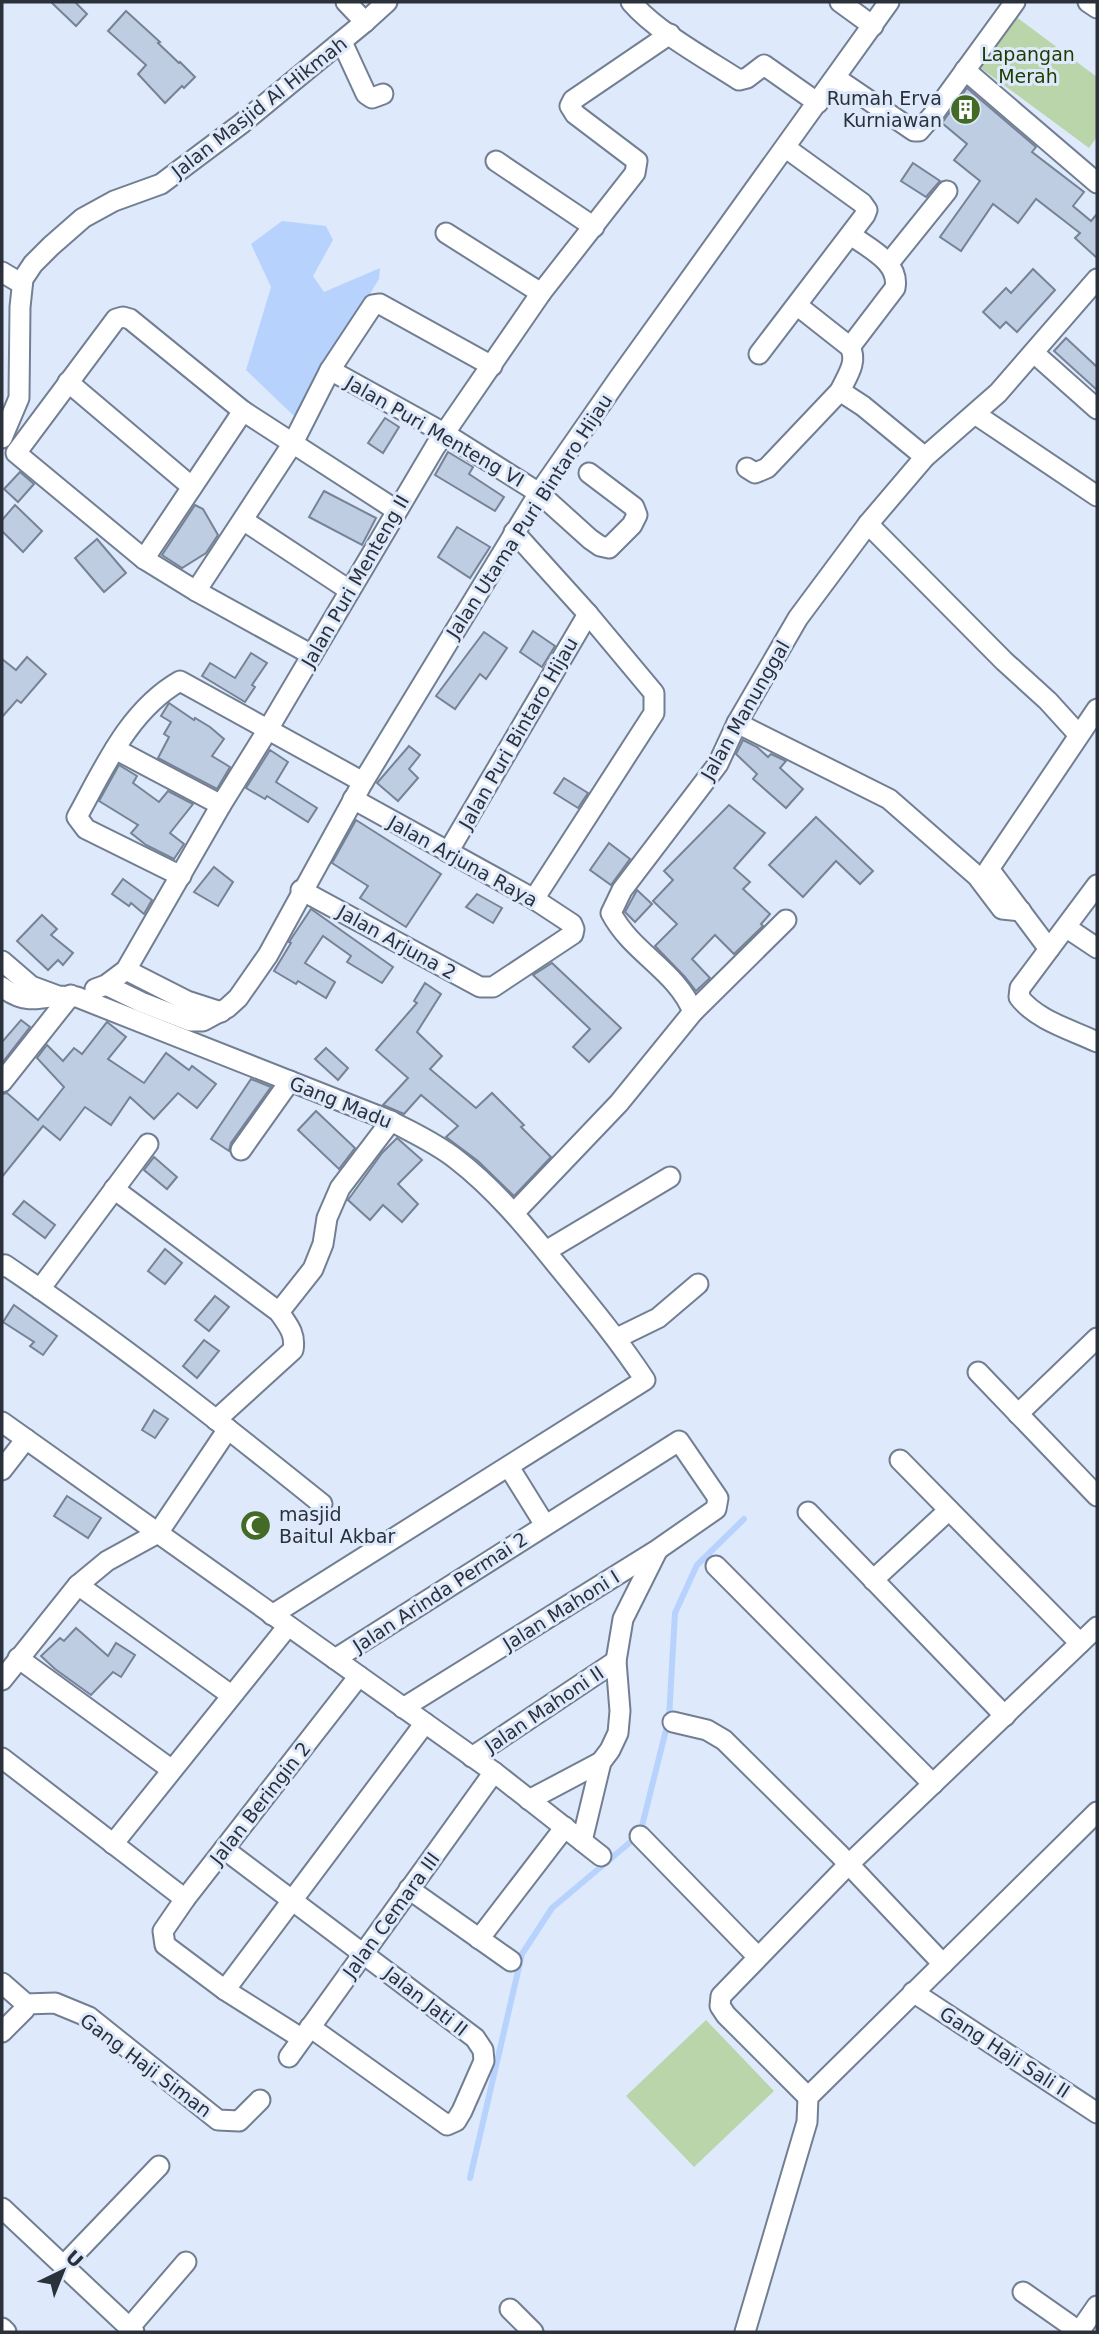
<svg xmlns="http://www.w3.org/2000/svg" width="1099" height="2334" font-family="'DejaVu Sans',sans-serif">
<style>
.green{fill:#bad5a9}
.water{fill:#b7d3fd}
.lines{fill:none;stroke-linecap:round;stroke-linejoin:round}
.stream{stroke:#b7d3fd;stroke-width:6}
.building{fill:#bfcde3;stroke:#768397;stroke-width:2}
.minor-casing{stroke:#727f93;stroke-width:23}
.minor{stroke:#fff;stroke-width:19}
.labels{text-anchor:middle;stroke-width:6;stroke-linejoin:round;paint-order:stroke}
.park-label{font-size:19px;fill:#1d3b00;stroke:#deeafc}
.poi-label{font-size:19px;fill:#2b313a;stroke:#deeafc;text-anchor:end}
.street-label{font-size:19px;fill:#2b313a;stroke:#deeafc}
</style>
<rect width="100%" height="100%" fill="#deeafc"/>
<!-- green -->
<g class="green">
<path d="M1015,16l82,61v60l-8,11 -111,-82z"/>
<path d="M706,2020l68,71 -80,76 -68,-71z"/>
</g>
<!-- water -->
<path class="water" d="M282,221l44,5 7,14 -20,36 11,16 56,-24 -1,11 -84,138 -49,-47 25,-83 -20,-43z"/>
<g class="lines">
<!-- stream -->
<path class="stream" d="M470,2178l52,-224 30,-46 88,-74 29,-116 6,-105 22,-48 47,-46"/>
</g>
<!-- building -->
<g class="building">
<path d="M51,2h24l12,12 -11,12z"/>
<path d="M126,11l34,31 -2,1 21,20 1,-1 15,15 -11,11 -2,-2 -17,17 -27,-29 8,-9 -38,-34z"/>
<path d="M967,88l69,59 -4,5 52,40 -11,14 18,15 6,-7v44l-22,-20 5,-5 -44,-34 -18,24 -25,-19 -32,47 -21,-14 40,-56 -26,-21 13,-16 -25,-21z"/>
<path d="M913,163l27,18 -14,16 -25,-16z"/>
<path d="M1033,269l22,21 -38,42 -11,-10 -6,6 -17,-16 23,-24 5,5z"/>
<path d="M1066,338l31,29v23l-43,-39z"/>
<path d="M385,418l14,9 -16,26 -15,-10z"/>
<path d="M448,452l25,15 -4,7 35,23 -9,14 -60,-36z"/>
<path d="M20,472l14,12 -16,18 -14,-13z"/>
<path d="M324,491l52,27 -14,27 -53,-28z"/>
<path d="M15,505l27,26 -19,21 -21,-21v-11z"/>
<path d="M195,505l8,4 15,26 -12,18 -24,15 -20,-13z"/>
<path d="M457,527l33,20 -20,31 -32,-21z"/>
<path d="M97,539l29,34 -22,19 -29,-34z"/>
<path d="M533,631l22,15 -13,21 -22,-15z"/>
<path d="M484,632l23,16 -21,31 -6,-5 -25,35 -19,-13z"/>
<path d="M251,653l16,10 -15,22 3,2 -10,15 -43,-26 8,-13 25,15z"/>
<path d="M27,657l19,17 -25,29 -4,-3 -15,17v-58l14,11z"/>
<path d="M169,703l25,17 1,-2 15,9 14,12 -12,17 18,11 -13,22 -59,-31 11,-21 -5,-3 7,-12 -10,-6z"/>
<path d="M743,740l14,7 11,10 3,-3 15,7 -6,7 23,21 -17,19 -33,-29 4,-5 -21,-20z"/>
<path d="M409,746l11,9 -11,14 9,9 -20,23 -21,-18z"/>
<path d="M270,750l18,12 -12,20 41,26 -9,14 -41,-26 -2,3 -19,-11z"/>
<path d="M119,765l18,11 -4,7 26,19 9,-11 25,13 -23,29 14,11 -10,15 -28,-14 -15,-12 7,-8 -39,-24z"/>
<path d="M564,778l24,15 -10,15 -24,-15z"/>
<path d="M729,805l36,28 -31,35 16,14 -7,7 27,25 -9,10 2,2 -29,28 -19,-19 -23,24 18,19 -14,13 -11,-14 -30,-31 22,-22 -24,-23 20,-21 -9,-9z"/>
<path d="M816,817l57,54 -13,13 -24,-23 -33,36 -34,-32z"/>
<path d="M356,820l85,54 -35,53 -46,-29 8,-12 -36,-23z"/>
<path d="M609,843l21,16 -19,26 -21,-15z"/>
<path d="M214,867l19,15 -15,24 -24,-14z"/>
<path d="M123,879l29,21 -8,14 -13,-11 -2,3 -17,-12z"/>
<path d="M637,890l15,14 -17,18 -10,-10z"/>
<path d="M477,894l25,14 -9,15 -27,-16z"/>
<path d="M311,909l82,58 -11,16 -35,-21 4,-6 -28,-20 -18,27 30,19 -9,16 -28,-17 -2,3 -22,-13 17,-28 -2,-1z"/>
<path d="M42,915l15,14 -6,6 22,18 -10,12 -5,-5 -10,10 -31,-29z"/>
<path d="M552,963l69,65 -32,34 -16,-15 17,-18 -57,-54z"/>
<path d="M425,983l16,11 -24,38 25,24 -12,13 46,39 16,-15 32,32 -3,2 30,30 -37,39 -36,-35 -32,-24 12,-11 -37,-31 -17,19 -21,-9 25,-27 -32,-28 41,-47 -3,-2z"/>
<path d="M21,1020l9,7 -28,36v-21z"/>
<path d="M107,1022l19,15 -18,22 36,24 22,-30 23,17 3,-4 24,18 -19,24 -19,-15 -24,26 -24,-22 -19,28 -26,-18 -25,33 -17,-14 -41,51v-83l5,-1 31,27 26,-33 -27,-29 10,-13 16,16 11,-13 8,6z"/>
<path d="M326,1048l22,20 -10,12 -23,-21z"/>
<path d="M251,1079l20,8 -40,56 -2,8 -18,-12z"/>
<path d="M316,1111l39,37 -16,21 -41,-39z"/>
<path d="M397,1138l25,22 -24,24 20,20 -16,18 -19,-17 -13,15 -22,-20 34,-47z"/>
<path d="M154,1157l23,20 -10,12 -23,-19z"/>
<path d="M24,1201l31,24 -10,13 -32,-24z"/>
<path d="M165,1249l17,14 -17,21 -17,-13z"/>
<path d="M215,1296l14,11 -20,24 -14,-11z"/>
<path d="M14,1305l43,31 -14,19 -13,-9 4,-4 -31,-20z"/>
<path d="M204,1340l15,11 -22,27 -14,-12z"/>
<path d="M154,1410l14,9 -13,19 -13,-8z"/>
<path d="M67,1496l34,22 -13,20 -34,-22z"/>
<path d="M76,1628l32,28 8,-13 19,12 -14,22 -8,-5 -22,23 -36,-26 -14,-13 19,-18 4,3z"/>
</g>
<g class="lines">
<defs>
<g id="minor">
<path d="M346,2l19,20"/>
<path d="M631,2c26,30 74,56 108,78l8,-2 17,-13 54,38"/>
<path d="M840,2l33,24"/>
<path d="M1088,2l9,6"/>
<path d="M342,42l24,52 6,4 11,-4"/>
<path d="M965,70l132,113"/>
<path d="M836,78l78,53h5l13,-15 83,-114"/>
<path d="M496,161l98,66"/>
<path d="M446,233l95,60"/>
<path d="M889,263l58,-72"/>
<path d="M2,272l20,12"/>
<path d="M798,306l52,41c8,15 -3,29 -10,44"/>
<path d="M850,347l45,-59c5,-26 -27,-40 -44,-53"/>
<path d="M1034,353l63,56"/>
<path d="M759,354l106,-139 2,-5 -5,-7 -76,-55"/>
<path d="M330,370l114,63 95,60 51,46 10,7 9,2 23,-23 5,-10 -3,-8 -45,-34"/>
<path d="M68,382l124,105"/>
<path d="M975,414l122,82"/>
<path d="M2,438l17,-40 1,-91 3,-28 10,-15 18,-18 32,-28 31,-17 47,-17 80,-60 124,-102 22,-20"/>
<path d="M747,468l8,5 12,-5 73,-77 23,15 62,51"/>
<path d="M243,520l106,70"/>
<path d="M868,524l136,137 44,40 30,33"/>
<path d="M514,532l74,82 66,79v20l-120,186"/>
<path d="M144,559l99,-148"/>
<path d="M196,591l97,-148 37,-73 43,-65 7,-1 112,62"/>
<path d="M312,655l-116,-64 -52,-32 -128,-106 100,-134 7,-2 7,2 113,92 153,99"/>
<path d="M737,723l152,76 88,77 25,33 19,2"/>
<path d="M115,749l106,56"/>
<path d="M448,852l140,-238"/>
<path d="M181,876l-95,-47 -9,-12c27,-49 52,-107 103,-136l183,101"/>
<path d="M1097,885l-77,103 -1,9c17,23 53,33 78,45"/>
<path d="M301,890l179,97h13l80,-53 1,-5 -2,-5 -38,-25 -181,-100"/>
<path d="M1067,928l30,20"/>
<path d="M1049,949l-60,-80 108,-160"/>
<path d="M2,961l29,25 27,10 19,1 314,124c22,12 45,22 65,38 39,30 70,68 100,105 31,38 62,75 89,116l-373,235"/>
<path d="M126,970l61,31 34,11"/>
<path d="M106,985l35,17 49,19h13l24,-13 11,-10 30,-43 95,-173 176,-289 80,-115 270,-376"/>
<path d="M2,987c20,15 31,13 55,9"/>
<path d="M95,989l11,-4 20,-15 95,-165 46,-74 168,-284 106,-154 94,-120 2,-12 -62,-47 -5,-8 3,-6 97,-66"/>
<path d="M693,1012c-16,-41 -61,-59 -82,-99l11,-23 96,-126 19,-41 61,-105 70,-94 57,-67 73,-64 99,-114"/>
<path d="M2,1082l69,-87"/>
<path d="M241,1150l49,-69"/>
<path d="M114,1189l165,123c9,13 17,22 14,38l-77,70"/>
<path d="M514,1213l105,-110 74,-91 93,-92"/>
<path d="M546,1251l124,-74"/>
<path d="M2,1267l3,-2c110,74 214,156 317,239"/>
<path d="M40,1289l108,-145"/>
<path d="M279,1312l34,-43 10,-25 4,-26 13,-30 51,-67"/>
<path d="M617,1338l41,-20 40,-34"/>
<path d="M978,1372l119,124"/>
<path d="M1018,1414l79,-76"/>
<path d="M2,1422l492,350 107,84"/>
<path d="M900,1460l180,183"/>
<path d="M509,1467l36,58"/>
<path d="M2,1470l24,-31"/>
<path d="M808,1512l197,204"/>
<path d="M716,1566l217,218"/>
<path d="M873,1580l76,-70"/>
<path d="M78,1585l153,110"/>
<path d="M18,1658l154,112"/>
<path d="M335,1659l344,-218 39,57 -2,11 -59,41 -254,158"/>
<path d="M2,1680l76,-95 29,-24 51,-28 70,-104"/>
<path d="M673,1722l34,8 17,10 115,114 104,110"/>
<path d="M472,1757l144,-96"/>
<path d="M2,1758l183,141"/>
<path d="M529,1800l72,-38"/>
<path d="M640,1836l117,120"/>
<path d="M582,1841l19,-79 9,-12 8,-17 2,-22 -4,-50 7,-42 34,-68"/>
<path d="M113,1844l175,-218"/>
<path d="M224,1849l251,189 8,12 1,11 -22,50 -6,10 -9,4 -137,-98"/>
<path d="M409,1889l102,72"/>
<path d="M479,1939l86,-112"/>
<path d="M2,1983l24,21"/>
<path d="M225,1990l200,-267"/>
<path d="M913,1992l184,121"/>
<path d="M26,2004l29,-1 34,14 129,103 21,1 21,-21"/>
<path d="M2,2032l23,-23 1,-5"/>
<path d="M301,2038l-76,-48 -60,-45 -2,-14 22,-32 174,-223"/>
<path d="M289,2057l205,-285"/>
<path d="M808,2097l-82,-82 -6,-9 1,-10 127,-131 249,-238"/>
<path d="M2,2208l132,124"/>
<path d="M64,2265l95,-99"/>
<path d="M1023,2292l57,40"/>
<path d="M510,2309l23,23"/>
<path d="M130,2327l56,-65"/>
<path d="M2,2328l4,4"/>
<path d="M745,2332l62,-210 1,-25 289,-285"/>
<path d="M1079,2332l18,-26"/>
</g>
</defs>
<!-- minor casing -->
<use href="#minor" class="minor-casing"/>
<!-- minor -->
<use href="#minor" class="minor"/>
</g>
<!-- icons -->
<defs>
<symbol id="building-disc" viewBox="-11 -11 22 22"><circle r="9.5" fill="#446b25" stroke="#deeafc"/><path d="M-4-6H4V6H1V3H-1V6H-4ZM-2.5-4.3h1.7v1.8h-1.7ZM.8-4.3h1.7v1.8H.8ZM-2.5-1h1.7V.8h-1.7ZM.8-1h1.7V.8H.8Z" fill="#fff"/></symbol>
<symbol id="mosque-disc" viewBox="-11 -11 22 22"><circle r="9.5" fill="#446b25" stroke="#deeafc"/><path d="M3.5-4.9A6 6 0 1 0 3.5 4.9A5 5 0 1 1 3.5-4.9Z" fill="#fff"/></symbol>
</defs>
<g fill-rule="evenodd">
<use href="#building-disc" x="948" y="92" width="35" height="35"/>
<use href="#mosque-disc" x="238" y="1508" width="35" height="35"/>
</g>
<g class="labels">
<!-- park labels -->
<g class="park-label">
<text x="1028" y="61">Lapangan<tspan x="1028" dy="22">Merah</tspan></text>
</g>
<!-- poi labels -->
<g class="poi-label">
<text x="942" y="105">Rumah Erva<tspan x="942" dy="22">Kurniawan</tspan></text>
<text x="279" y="1521" text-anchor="start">masjid<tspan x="279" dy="22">Baitul Akbar</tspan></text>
</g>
<!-- street labels -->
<g class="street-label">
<text transform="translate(259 107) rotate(-38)" y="7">Jalan Masjid Al Hikmah</text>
<text transform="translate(435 431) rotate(30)" y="7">Jalan Puri Menteng VI</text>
<text transform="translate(529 516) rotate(-57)" y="7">Jalan Utama Puri Bintaro Hijau</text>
<text transform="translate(355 581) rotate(-60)" y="7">Jalan Puri Menteng II</text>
<text transform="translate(745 710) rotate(-60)" y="7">Jalan Manunggal</text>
<text transform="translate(518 733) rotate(-60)" y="7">Jalan Puri Bintaro Hijau</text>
<text transform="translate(463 861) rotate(29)" y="7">Jalan Arjuna Raya</text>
<text transform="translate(397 942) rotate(29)" y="7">Jalan Arjuna 2</text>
<text transform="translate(341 1102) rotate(22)" y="7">Gang Madu</text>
<text transform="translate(440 1592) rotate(-33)" y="7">Jalan Arinda Permai 2</text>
<text transform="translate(561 1610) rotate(-32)" y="7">Jalan Mahoni I</text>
<text transform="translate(544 1709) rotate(-34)" y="7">Jalan Mahoni II</text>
<text transform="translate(260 1803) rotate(-52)" y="7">Jalan Beringin 2</text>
<text transform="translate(391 1915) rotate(-54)" y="7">Jalan Cemara III</text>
<text transform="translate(426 2001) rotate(38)" y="7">Jalan Jati II</text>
<text transform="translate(1005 2052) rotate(33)" y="7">Gang Haji Sali II</text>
<text transform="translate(146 2065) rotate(37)" y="7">Gang Haji Siman</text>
</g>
</g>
<!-- border -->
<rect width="1099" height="2334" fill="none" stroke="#2b313a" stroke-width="7"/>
<!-- north arrow -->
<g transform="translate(63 2271) rotate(43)" stroke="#deeafc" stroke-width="5" paint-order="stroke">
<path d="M0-5L12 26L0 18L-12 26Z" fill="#2b313a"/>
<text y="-10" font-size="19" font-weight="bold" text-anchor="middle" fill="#2b313a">U</text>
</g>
</svg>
